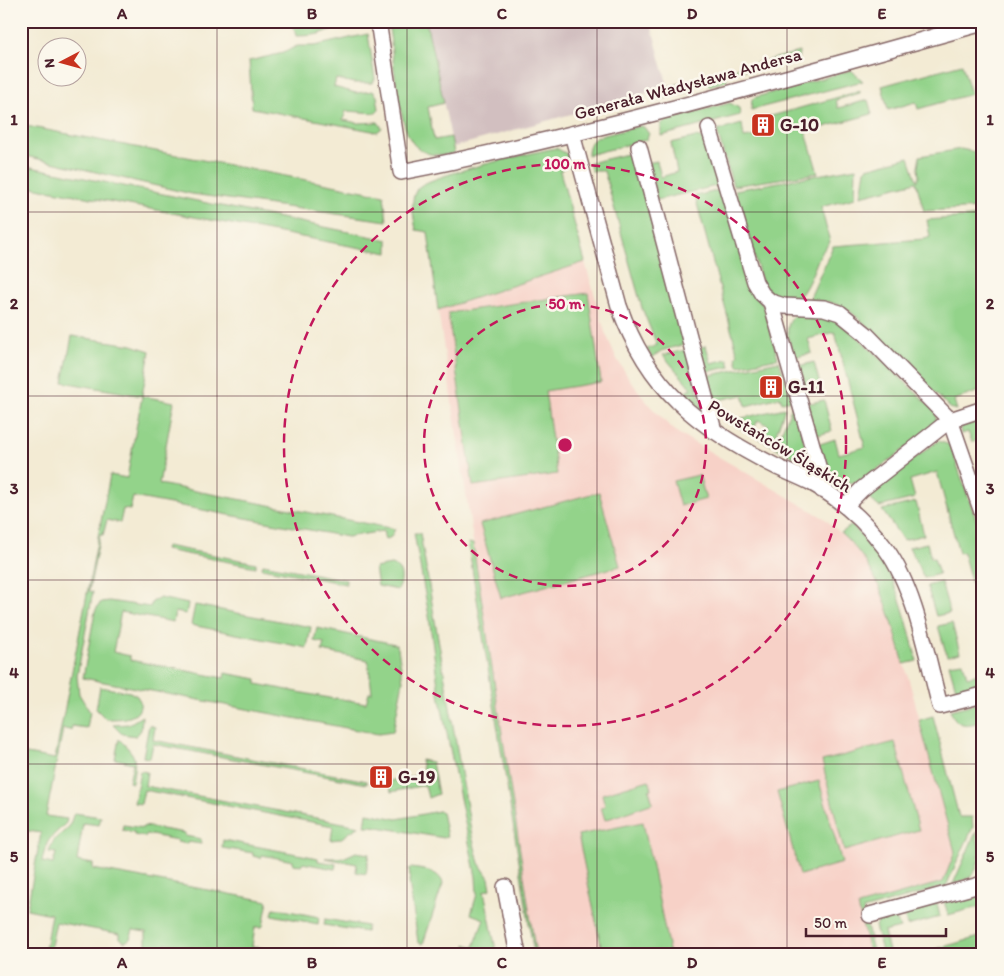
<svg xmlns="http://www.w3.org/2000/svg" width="1004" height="976" font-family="Itim,sans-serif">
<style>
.built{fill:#f7d1c7}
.industrial{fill:#d2bfc0}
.green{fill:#93d38a;stroke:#6e795a}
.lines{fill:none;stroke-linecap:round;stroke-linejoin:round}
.street-casing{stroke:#856666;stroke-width:18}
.street{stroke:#fff;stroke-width:15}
.grid{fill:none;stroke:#4a1f2b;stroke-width:1;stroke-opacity:0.55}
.ring{fill:none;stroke:#c2185b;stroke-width:2.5;stroke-dasharray:9 6}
.labels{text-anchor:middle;stroke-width:5;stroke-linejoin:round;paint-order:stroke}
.street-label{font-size:18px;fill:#4a1f2b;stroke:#fbf7ec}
.poi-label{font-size:18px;font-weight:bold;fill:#4a1f2b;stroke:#fbf7ec;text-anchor:start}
.centre{fill:#c2185b;stroke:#fbf7ec;stroke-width:2.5}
.ring-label{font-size:15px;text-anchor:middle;font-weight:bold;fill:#c2185b;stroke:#fbf7ec;stroke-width:5;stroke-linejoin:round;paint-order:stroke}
.neatline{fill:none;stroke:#4a1f2b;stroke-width:2}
.grid-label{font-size:16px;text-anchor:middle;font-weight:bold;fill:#4a1f2b}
</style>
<rect width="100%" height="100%" fill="#fbf7ec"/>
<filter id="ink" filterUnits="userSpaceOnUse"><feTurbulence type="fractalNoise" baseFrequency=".02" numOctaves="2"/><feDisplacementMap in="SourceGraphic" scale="10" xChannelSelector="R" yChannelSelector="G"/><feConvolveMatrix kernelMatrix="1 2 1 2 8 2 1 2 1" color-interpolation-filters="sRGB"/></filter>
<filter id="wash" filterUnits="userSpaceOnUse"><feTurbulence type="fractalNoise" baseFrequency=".0096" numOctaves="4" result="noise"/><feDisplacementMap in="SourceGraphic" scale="20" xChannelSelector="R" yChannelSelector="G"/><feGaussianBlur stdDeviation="1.12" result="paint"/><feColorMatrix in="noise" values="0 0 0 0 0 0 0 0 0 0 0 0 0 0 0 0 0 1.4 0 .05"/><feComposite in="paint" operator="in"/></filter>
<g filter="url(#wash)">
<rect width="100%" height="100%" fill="#f3ebd4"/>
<!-- built -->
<path class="built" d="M585,262l20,70 12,27 13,21 20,26 26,26 148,86 25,23 23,29 18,41 66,241 -13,30 -85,24 11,46 -9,3h-324l-98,-645z"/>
<!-- industrial -->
<path class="industrial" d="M426,21h224l18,66 -215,60z"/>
<!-- green -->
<g class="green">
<path d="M292,21h55c-21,12 -28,15 -51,15z"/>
<path d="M401,21h25l18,82 -16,4 6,33 17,-3 3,16c-14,4 -32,3 -42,-11 -14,-19 -19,-88 -23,-114z"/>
<path d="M368,34l7,45 -3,4h-18l-18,-4 -2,8 22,6 17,-2 4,5 2,13 -3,4 -30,-2 -3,9 15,3 20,-1 4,6 -5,4 -125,-24 -3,-47 34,-8 14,-7h17z"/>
<path d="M799,52l-1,10 -6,2 -2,-6 -64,17 1,6 -18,5 -6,-9z"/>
<path d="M962,64l9,30 -53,15 -2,-7 -28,8 -6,-24z"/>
<path d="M851,70l12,11 -112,29 1,-11 4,-2z"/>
<path d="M689,81l3,10 -33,9 -8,-9z"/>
<path d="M860,91v2l-24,7 2,8 30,-8 4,14 -66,18 12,41 -85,13 -16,-55 25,-7 2,14 12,-2 -2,-15z"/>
<path d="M730,103l9,5 1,7 -79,21v-12l6,-4z"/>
<path d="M21,125l363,70 3,26 -195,-27 -171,-39z"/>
<path d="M640,126l4,1 5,7 -3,6 -58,15c0,-8 2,-14 9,-18z"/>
<path d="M696,137l11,3 13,45 -63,15 -9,-37 9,-2 4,16 16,-5 -6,-29z"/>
<path d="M556,148l11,6 3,9 -10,8 25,91 -147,48 -10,-78 -12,-2c-2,-13 -7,-29 1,-41 8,-13 118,-37 139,-41z"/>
<path d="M961,149l14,3 8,8v48l-59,3 -8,-29 -55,14 4,-26 2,-2 42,-11 8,24 2,-4 -1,-10 2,-11z"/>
<path d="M632,153l53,191 -24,7 -9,7 -5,-9 10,-4 -15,-37 -38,-137h-12l-3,-8z"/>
<path d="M21,165l367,75v13l-367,-68z"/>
<path d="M856,168l-1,30 -34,9 9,35c-3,4 -7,8 -10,13 -7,15 -12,36 -26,46l-21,-6 -10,-9 -28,-96z"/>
<path d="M721,190l37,106 6,12 14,50 -40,8 -2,-10 2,-1 -43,-159z"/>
<path d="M983,216v174l-29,10 3,10 -7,-2 -78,-78 -20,-17 -10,-7 -13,-4 -20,-2 24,-54 91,-7 6,-2 -3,-17z"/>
<path d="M588,293l13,89 -56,9 12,83 -84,12 -25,-173z"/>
<path d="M804,311l35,8 97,93v14l-76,56c-23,6 -36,-19 -43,-37l18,-6 4,15 26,-7 -30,-115 -27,7 4,14 -18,5c-5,-19 -15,-40 10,-47z"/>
<path d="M72,336l60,9 18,6 -8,45 32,6 -15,82 236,45 -4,8 -6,3 -2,-9 -36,6 -214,-40 -3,13 -7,-1 -3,14 -13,-3 -4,15h-3l-11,56 4,1 -16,84 2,18 11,18 -3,16 -15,-2 -1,4 -8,-1 -17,87 21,3 -1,4c-17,17 -19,14 -24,39l11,2 3,-11 -7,-1 5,-12 15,-13 5,-14 27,4 -2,8 -16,-2 -6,38 16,3v5l175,32 -5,25 -1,1h-7l-3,19 45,9h-67l-64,-12 -5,5 -12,-1 -3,-2v-13l-13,-2 -3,9 -5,3 -5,-4v-4l-64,-12 -7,33h-5l7,-41 -24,-5 14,-76 -20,-3v-77l34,6 55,-284 17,3 15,-82 -79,-14z"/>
<path d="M706,346l5,17 17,-4 2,8 -25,5 -7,-24z"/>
<path d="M686,350l18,63 -8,-5 -14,-13 9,-7 -28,-33z"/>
<path d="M779,361l13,39 -10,2 -2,-5 -34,9 -3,-11 -30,6 -7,-25z"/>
<path d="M814,362l7,27 -18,5 -7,-27z"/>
<path d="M824,400l8,31 -17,5 -9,-32z"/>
<path d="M793,404l19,63 -37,-20z"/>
<path d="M785,408l-13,37 -14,-7 2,-4 3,2 5,-11 -10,-5 -5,10 2,2 -2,3 -18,-10 3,-6z"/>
<path d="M983,415v23l-11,4 -4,-10 -7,2 -1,-6 7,-8z"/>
<path d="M938,441l12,4 33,94v86l-20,-73 -4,1 -22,-81 -27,8 5,18 -36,9 -10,-9v-6z"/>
<path d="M699,475l7,24 -26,7 -7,-25z"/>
<path d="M599,492l21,74 -119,32 -21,-74z"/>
<path d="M916,502l8,33 -21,5 -21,-30z"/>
<path d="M852,525c9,11 20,21 28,33 20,30 28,68 37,103l-13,3c-14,-49 -24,-96 -63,-131z"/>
<path d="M414,533h6l52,303 7,27 10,15 2,11 -7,2 13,64h-29l-2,-11 8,3 10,-28 -13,-5 6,-20 -1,-17 -37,-183 -10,-78z"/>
<path d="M468,543l5,1 63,411h-2z"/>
<path d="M927,543l4,15h3l5,16 -15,4 -15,-31z"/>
<path d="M166,546l90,17v4l-91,-17z"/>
<path d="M263,564l83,16v4l-84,-16z"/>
<path d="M391,565c12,3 12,15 7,25l-20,-4 -3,-18z"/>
<path d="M941,582l9,31 -14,3 -9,-30z"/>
<path d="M160,598l28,6 -2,10 -11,-2 -2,10 -52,-10 -8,40 17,4v4l94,18 1,-5 32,6v5l77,15 1,-1 31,5 3,-11 3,1 -4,-33 -46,-9 2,-8 -10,-2 3,-13 78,16 3,4 5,33 -10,51 -15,2 -295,-56 12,-67 6,-9 8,-1 41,6 2,-5z"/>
<path d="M195,605l116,22 -4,21 -116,-23z"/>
<path d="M952,623l8,30 -13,3 -9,-30z"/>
<path d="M963,662l4,15 16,-4v17l-25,6 -9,-32z"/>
<path d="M100,687l30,5 7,4 3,5c3,19 -21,18 -34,18l-10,-10z"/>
<path d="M983,702v19c-16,5 -26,7 -33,-11z"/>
<path d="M142,716l-1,14 -5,6 -14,-2 -9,-9 16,-1z"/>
<path d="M933,716l26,101h13l1,10 -27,59 -83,24 11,45h-14l9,-3 -11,-46 85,-24 12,-30 -36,-132z"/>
<path d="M149,725l6,2 -2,13 214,41v3l-214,-40 -3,14 -7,-1z"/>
<path d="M119,739c19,19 17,18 13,44l-3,-1 4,-19 -18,-4z"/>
<path d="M895,742l24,88 -75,21 -22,-90z"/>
<path d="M421,760l11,2 6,32 -10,4 -3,-13 -34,7 -2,-11 35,-7z"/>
<path d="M140,771l7,1 -2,14 214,40 -19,13 -9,1 2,-14 -189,-36 -3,14 -7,-1z"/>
<path d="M649,780l3,9 -3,1 4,13 -48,17 -4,-13 4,-1 -3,-12z"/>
<path d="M819,781l23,82 -42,12 -23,-83z"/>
<path d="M439,811l3,1 5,25 -3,1 -72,-12h-7l2,-13 30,6z"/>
<path d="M643,822l27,133h-67l-25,-120z"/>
<path d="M123,825l20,3 1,-2 41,7v3l16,3v5l-13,-2 -1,2 -10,-2v-2l-31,-6 -1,3 -11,-2v-3l-12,-2z"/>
<path d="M976,832c4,14 7,37 -8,46 -4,3 -10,4 -15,6z"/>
<path d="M223,840l95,18v3l18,3 -1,5 -33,-6 -1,2 -8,-1v-3l-31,-6 -1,3 -8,-2v-3l-31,-5z"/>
<path d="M356,852l13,2 -3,20 -10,-2 1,-8 -32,-6h18z"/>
<path d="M411,868c12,2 27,2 32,15l-20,61 -5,-2 -9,-61 1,-4 -1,-8z"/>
<path d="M978,892l4,14 -34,9 -4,-14z"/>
<path d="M937,903l3,14 -33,9 -3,-14z"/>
<path d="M274,908l45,9 -1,7 -46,-9z"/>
<path d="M894,913l6,15 -16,4 6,23h-7l-8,-29 6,-10z"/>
<path d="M325,919l42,7 -1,6 -42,-7z"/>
<path d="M983,936v19h-70z"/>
</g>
</g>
<g filter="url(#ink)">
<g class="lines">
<defs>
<g id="street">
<path d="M378,21l23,151c196,-39 389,-95 582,-149"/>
<path d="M709,128l46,154 7,12 9,8 13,4 40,2 16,5 26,21 84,86 33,95"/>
<path d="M572,134l47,172c29,83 80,122 156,160 12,6 23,10 35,16 29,16 56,40 76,67 30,41 41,109 54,157l43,-11"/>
<path d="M639,147l75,284"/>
<path d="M771,302l49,171 2,17"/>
<path d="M845,506l17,-17 88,-69 33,-11"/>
<path d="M505,887l13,68"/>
<path d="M870,915l113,-31"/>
</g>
</defs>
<!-- street casing -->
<use href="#street" class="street-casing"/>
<!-- street -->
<use href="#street" class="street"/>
</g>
</g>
<!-- grid -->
<path class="grid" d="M217,21v934M407,21v934M597,21v934M787,21v934M21,212h962M21,396h962M21,580h962M21,764h962"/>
<!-- distance rings -->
<g class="ring">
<circle cx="565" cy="445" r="141"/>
<circle cx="565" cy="445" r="281"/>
</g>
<!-- icons -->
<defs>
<symbol id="building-square" viewBox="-11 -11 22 22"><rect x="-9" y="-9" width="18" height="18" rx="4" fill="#c8321e" stroke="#fbf7ec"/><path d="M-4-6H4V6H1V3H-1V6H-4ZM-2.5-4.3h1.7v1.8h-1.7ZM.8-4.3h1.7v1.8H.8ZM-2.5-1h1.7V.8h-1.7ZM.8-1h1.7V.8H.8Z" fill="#fff"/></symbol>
</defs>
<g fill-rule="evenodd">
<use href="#building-square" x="749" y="111" width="28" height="28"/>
<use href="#building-square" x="757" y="373" width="28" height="28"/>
<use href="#building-square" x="367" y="763" width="28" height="28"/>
</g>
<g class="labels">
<!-- street labels -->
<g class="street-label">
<text transform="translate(688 84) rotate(-15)" y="6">Generała Władysława Andersa</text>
<text transform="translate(780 446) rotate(31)" y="6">Powstańców Śląskich</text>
</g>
<!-- poi labels -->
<g class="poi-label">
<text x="780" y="131">G-10</text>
<text x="788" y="393">G-11</text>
<text x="398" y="783">G-19</text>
</g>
</g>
<circle cx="565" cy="445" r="8" class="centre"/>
<g class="ring-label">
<text x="565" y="169">100 m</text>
<text x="565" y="309">50 m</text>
</g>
<!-- margin -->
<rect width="1004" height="976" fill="none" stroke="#fbf7ec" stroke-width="55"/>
<!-- north arrow -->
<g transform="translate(62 62) rotate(264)"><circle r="24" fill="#fbf7ec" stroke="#b4a19f"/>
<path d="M0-4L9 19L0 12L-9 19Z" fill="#c8321e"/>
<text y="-8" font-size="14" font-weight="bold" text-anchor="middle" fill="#4a1f2b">N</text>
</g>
<!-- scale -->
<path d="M806 928v8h140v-8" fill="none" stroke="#4a1f2b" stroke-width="2.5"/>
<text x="814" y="928" font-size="15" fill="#4a1f2b" stroke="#fbf7ec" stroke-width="4" paint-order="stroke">50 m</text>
<rect x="28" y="28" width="948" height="920" class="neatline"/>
<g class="grid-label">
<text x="122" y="19">A</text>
<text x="312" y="19">B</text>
<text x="502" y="19">C</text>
<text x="692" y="19">D</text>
<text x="882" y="19">E</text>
<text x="14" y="125">1</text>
<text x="990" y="125">1</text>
<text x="14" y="309">2</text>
<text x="990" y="309">2</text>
<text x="14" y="494">3</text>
<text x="990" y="494">3</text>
<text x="14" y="678">4</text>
<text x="990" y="678">4</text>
<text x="14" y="862">5</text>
<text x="990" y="862">5</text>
<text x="122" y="968">A</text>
<text x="312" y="968">B</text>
<text x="502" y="968">C</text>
<text x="692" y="968">D</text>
<text x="882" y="968">E</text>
</g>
</svg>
